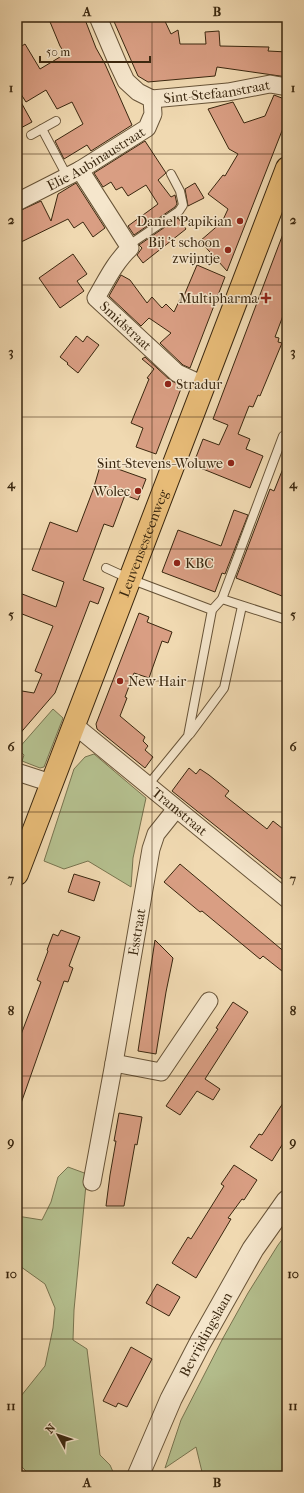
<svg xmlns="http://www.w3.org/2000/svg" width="304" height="1493" font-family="'IM FELL French Canon',serif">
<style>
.green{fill:#b5c08f;stroke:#78744f}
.building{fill:#d99e83;stroke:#3a270f}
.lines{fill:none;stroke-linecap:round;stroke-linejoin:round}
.service-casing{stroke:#685438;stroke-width:10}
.minor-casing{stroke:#685438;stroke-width:19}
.tertiary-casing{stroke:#685438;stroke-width:23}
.primary-casing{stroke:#3a270f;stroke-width:24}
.service{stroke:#f5e6cc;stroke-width:8}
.minor{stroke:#f5e6cc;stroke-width:17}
.tertiary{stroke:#f5e6cc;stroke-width:21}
.primary{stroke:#e8bc78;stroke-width:22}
.grid{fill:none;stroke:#3a270f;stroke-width:1;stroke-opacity:0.55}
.poi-dot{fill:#8f2418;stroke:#f5e6cc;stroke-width:1.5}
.labels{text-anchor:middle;stroke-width:3;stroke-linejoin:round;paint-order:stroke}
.street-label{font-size:14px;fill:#3a270f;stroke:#f5e6cc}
.poi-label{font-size:14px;fill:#3a270f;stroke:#f5e6cc;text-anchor:end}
.neatline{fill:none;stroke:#3a270f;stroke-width:1.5}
.grid-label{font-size:13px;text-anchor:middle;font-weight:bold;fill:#3a270f}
</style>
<rect width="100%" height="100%" fill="#f0d9b1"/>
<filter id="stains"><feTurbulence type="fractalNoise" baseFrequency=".005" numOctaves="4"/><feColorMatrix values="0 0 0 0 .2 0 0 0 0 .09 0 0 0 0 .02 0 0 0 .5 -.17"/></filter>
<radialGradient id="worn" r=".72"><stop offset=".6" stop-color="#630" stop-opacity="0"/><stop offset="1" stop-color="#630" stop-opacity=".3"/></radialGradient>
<!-- green -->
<g class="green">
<path d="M53,709l10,9 -19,49 -4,1 -18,-7 2,-6 -6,-6z"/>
<path d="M94,754l52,44 -13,60 -2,29 -43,-26 -24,8 -20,-8 30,-92 11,-12z"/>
<path d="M68,1167l19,7 -13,136 -1,30 14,9 13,106 10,10 4,9 -1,2h-82l-14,-14v-61l28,-35 8,-38 2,-20 -10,-24 -28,-20v-48l25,4 9,-18 7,-25z"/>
<path d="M287,1233v243h-84l-7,-29 -31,21 16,-48 42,-82 25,-45 30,-48z"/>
</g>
<!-- building -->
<g class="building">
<path d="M48,17h36l12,31 9,16 27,61 -41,26 -4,-6 -23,14 -9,-18 28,-17 -11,-22 -15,7 -11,-19 -20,12 -9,-14v-39l8,-5 15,25 25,-15 -5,-8z"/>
<path d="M112,17h51l8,17 7,-4 2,14h26l-1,-12 14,-1 1,15 49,1 -1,4 19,1v25l-70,-10 -2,9 -67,6 -10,-6z"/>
<path d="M17,95l15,27 -15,8z"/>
<path d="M274,95l13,5v18l-60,153 -27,-30 22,-19 6,-13 -20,-15 15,-19 2,1 13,-22 -9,-5 -21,-40 25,-7 11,21 21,-7z"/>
<path d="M145,141l21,32 -8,7 13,17 4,-2 2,9 -2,3 -41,28 -6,-9 30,-22 -12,-19 -18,11 -6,-9 -6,3 -5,-8 -8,5 -9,-14z"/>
<path d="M76,183l29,45 -12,9 -10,-15 -9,6 -6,-9 -51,25v-32l24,-11 10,20 7,-27z"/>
<path d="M195,183l9,15 -16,8 -3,-17z"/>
<path d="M178,218l8,11 -43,34 -6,-8 5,-7 -3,-3z"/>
<path d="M286,226l1,79 -12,32 4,1 -1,4 4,1 -22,53 -2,-1 -5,12 -4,-1 -11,28 12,5 -4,10 17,7 -13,32 -57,-23 10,-26 16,6 9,-20 -15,-6z"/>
<path d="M73,254l14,20 -10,7 7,10 -24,17 -21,-30z"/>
<path d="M197,265l28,12 -35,91 -7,-3 -23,-22 11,-10 -22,-15 -8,8 -32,-30 12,-21 9,5 17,23 5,-6 10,11 4,-4 8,8 7,-15 2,1z"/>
<path d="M76,336l7,6 4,-6 12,9 -21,28 -11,-9 1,-1 -8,-6z"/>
<path d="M145,357l25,23 12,6 -26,68 -20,-7 7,-19 -12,-5 18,-44 -2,-1 7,-9 -12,-10z"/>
<path d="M286,461h1v137l-51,-20 34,-89 4,2z"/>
<path d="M101,463l45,16 -8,21 -13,-5 -12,32 -9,-3 -21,56 21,8 -6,16 -8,-3 -35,92 -38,44v-40l5,-6 12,2 8,-19 -7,-3 18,-45 -36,-14v-20l39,15 8,-25 -32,-12 18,-48 27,10 16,-42z"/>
<path d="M234,510l14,5 -23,59 -3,-1 -7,19 -53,-20 16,-42 43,16z"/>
<path d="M139,613l10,4 -2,5 25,10 -4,11 -6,-2 -13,37 -15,-5 -9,24 2,1 -7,18 25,21 -2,4 5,5 -3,4 8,7 -8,11 -48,-39 -1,-5z"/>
<path d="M189,768l7,6 4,-5 9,6 20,16 -4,5 42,33 6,-8 14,11v51l-115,-92z"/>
<path d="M180,864l107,90v21l-24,-19 -3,3 -58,-48 -2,1 -36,-30z"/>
<path d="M74,874l26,8 -6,19 -26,-9z"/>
<path d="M61,930l19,7 -11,29 4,2 -5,14 -4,-1 -45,128 -2,-1v-63l24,-63 -4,-2 11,-29 -1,-1 6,-16 5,2z"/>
<path d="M155,940l18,18 -7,34 -10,62 -18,-3z"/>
<path d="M233,1002l15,10 -43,67 15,10 -7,11 -16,-9 -17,24 -14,-9 52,-77 -2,-1z"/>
<path d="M287,1097v40l-15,24 -22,-14 9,-13 3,1z"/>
<path d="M119,1113l23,4 -5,28 -2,-1 -11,62h-18l4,-31 6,-34h-2z"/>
<path d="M234,1165l23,15 -13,20 -2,-1 -14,19 3,1 -35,59 -24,-15 16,-26 3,2 33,-53 -3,-2z"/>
<path d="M157,1284l23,13 -11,19 -23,-13z"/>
<path d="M131,1347l21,12 -25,48 -9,-4 -2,4 -13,-6z"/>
</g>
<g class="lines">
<defs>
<g id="service">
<path d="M42,129l25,47"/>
<path d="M31,135l25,-14"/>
<path d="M129,245l50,-34 4,-6 -3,-14 -9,-17"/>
<path d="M106,568l24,11 82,31"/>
<path d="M222,599l65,21"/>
<path d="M190,734l34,-46 18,-82"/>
<path d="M148,785l40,-49 24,-126 10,-11 61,-163"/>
</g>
<g id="minor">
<path id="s1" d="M98,17l20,47 8,17 12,11 14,7 76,-7 42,-8 17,3"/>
<path id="s2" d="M80,170l50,78c-15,14 -24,33 -34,50l81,75 26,12"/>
<path id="s3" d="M17,202l63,-32 67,-42 6,-14 -1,-15"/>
<path id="s4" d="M73,724l214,175"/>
<path d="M17,772l34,11"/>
<path d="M114,1063l47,9 48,-71"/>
<path id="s5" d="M92,1182l22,-119 37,-214 5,-15 20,-25"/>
</g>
<g id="tertiary">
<path id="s6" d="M138,1476l33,-77 29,-56 53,-94 34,-48"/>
</g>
<g id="primary">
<path id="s7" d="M17,874l270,-706"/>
</g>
</defs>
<!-- service casing -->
<use href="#service" class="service-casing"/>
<!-- minor casing -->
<use href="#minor" class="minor-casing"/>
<!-- tertiary casing -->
<use href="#tertiary" class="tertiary-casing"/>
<!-- primary casing -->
<use href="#primary" class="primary-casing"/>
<!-- service -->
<use href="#service" class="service"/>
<!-- minor -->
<use href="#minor" class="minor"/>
<!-- tertiary -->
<use href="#tertiary" class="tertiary"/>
<!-- primary -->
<use href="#primary" class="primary"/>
</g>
<!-- grid -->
<path class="grid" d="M152,17v1459M17,154h270M17,285h270M17,417h270M17,549h270M17,681h270M17,812h270M17,944h270M17,1076h270M17,1208h270M17,1339h270"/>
<!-- markers -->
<g class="poi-dot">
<circle cx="240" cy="221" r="4"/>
<circle cx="228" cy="250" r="4"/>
<path d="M264 292h4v4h4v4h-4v4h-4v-4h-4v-4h4z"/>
<circle cx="168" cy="384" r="4"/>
<circle cx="231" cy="463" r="4"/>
<circle cx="138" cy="491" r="4"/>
<circle cx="177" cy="563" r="4"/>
<circle cx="120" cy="681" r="4"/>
</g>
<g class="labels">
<!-- street labels -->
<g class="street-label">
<text dy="5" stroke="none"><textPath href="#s1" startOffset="167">Sint-Stefaanstraat</textPath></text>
<text dy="5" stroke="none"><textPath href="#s3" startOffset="90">Elie Aubinaustraat</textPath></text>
<text dy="5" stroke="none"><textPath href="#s2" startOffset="194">Smidstraat</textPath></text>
<text dy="5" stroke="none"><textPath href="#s7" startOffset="354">Leuvensesteenweg</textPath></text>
<text dy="5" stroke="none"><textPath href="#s4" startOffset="138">Tramstraat</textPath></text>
<text dy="5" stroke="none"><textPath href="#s5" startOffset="254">Esstraat</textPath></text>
<text dy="5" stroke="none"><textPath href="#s6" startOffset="157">Bevrijdingslaan</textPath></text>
</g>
<!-- poi labels -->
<g class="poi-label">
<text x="232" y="226">Daniel Papikian</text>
<text x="220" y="247">Bij 't schoon<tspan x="220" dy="16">zwijntje</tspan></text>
<text x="258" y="303">Multipharma</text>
<text x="176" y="389" text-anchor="start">Stradur</text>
<text x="223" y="468">Sint-Stevens-Woluwe</text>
<text x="130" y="496">Wolec</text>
<text x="185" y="568" text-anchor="start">KBC</text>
<text x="128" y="686" text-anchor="start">New Hair</text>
</g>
</g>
<!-- margin -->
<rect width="304" height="1493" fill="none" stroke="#f0d9b1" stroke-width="44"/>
<!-- north arrow -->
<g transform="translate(58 1435) rotate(310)" stroke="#f5e6cc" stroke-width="3" paint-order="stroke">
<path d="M0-3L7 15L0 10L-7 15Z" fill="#3a270f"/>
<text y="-6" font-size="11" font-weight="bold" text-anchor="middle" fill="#3a270f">N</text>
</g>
<!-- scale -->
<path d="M40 56v6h110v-6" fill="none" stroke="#3a270f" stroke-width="2"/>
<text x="46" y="56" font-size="12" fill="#3a270f" stroke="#f5e6cc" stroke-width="3" paint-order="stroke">50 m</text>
<rect x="22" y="22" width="260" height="1449" class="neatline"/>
<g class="grid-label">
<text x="87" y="16">A</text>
<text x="217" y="16">B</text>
<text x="11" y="92">1</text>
<text x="293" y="92">1</text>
<text x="11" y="224">2</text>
<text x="293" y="224">2</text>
<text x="11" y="356">3</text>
<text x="293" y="356">3</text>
<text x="11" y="488">4</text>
<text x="293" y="488">4</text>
<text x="11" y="619">5</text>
<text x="293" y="619">5</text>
<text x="11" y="751">6</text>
<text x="293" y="751">6</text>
<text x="11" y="883">7</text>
<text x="293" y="883">7</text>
<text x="11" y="1015">8</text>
<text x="293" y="1015">8</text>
<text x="11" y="1146">9</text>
<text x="293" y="1146">9</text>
<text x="11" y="1278">10</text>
<text x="293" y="1278">10</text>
<text x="11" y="1410">11</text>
<text x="293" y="1410">11</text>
<text x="87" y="1487">A</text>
<text x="217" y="1487">B</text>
</g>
<rect width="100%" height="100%" filter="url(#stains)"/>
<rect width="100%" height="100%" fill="url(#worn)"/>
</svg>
